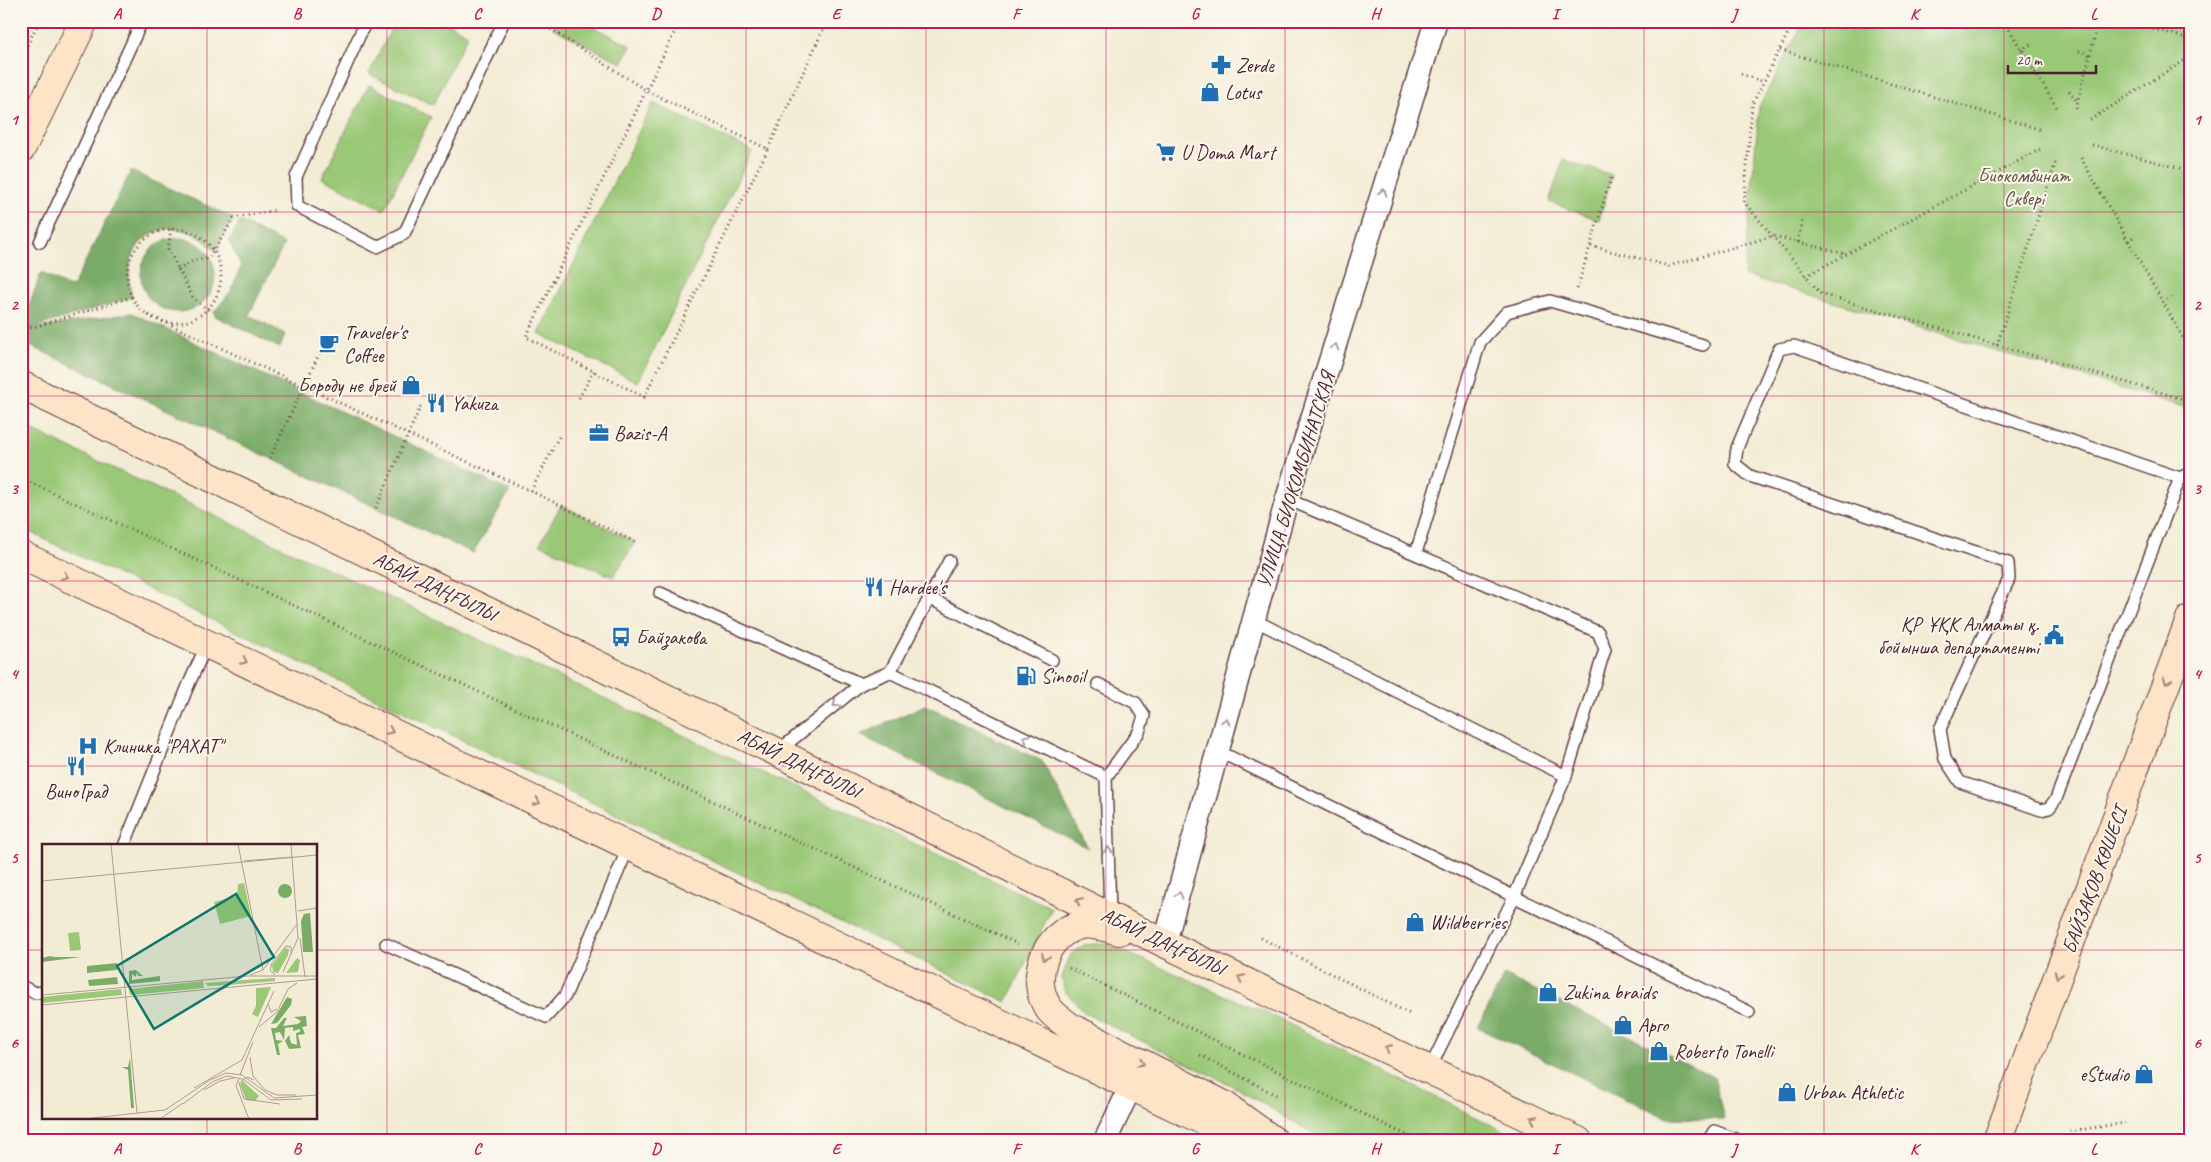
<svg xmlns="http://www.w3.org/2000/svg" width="2211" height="1162" font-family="Caveat,sans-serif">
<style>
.green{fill:#99c876;stroke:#727450}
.forest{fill:#7aac67;stroke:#626649}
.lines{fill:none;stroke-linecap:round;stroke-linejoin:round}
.lane-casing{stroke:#633e44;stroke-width:14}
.street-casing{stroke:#633e44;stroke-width:25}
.secondary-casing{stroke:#633e44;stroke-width:30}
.path{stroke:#633e44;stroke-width:3;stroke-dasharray:1 4;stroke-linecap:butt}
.lane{stroke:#fff;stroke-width:11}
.street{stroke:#fff;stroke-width:22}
.secondary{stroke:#fee4c6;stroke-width:28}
.oneway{stroke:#ae9aa0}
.oneway2{stroke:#a48278}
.grid{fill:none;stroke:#c2185b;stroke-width:1;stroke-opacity:0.55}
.labels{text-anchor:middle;stroke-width:4;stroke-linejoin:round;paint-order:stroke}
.poi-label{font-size:20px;fill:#4a1f2b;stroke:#fbf7ec;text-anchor:start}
.park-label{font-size:20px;fill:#625242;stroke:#fbf7ec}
.street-label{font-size:20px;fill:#4a1f2b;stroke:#fbf7ec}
.inset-road{fill:none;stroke:#af9a91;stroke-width:1}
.view{fill:#0f766e;fill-opacity:0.15;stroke:#0f766e;stroke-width:2.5}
.inset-edge{fill:none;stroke:#4a1f2b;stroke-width:2.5}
.neatline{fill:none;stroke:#c2185b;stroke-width:2}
.grid-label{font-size:16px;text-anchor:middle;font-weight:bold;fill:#c2185b}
</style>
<rect width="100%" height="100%" fill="#fbf7ec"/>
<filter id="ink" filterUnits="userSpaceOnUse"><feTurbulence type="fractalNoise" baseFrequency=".02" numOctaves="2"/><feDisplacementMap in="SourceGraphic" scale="10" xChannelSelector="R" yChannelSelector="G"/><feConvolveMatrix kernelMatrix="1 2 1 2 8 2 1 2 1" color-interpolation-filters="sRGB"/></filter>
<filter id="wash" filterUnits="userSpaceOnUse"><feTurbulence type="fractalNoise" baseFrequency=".0096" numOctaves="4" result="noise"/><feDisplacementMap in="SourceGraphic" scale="20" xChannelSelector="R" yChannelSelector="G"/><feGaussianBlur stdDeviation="1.12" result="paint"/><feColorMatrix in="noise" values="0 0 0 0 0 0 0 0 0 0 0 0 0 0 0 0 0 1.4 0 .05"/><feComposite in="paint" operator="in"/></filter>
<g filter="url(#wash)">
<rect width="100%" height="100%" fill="#f3ecd5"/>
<!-- green -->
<g class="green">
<path d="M395,21h48l25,13 -35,71 -64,-31z"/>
<path d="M557,21h26l48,25 -9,17 -69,-35z"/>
<path d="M1804,21h360l26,8v380l-446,-134 15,-168z"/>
<path d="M369,85l62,32 -47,93 -62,-32z"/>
<path d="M653,103l99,48 -114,231 -99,-48z"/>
<path d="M1563,160l49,15 -13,45 -50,-18z"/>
<path d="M21,425l1031,483 -45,94 -986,-474z"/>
<path d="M561,505l74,37 -22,35 -73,-33z"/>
<path d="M1104,943l169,73 251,125h-198l-95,-56 -146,-72 -21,-23 -2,-13 9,-23 13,-9z"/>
</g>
<!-- forest -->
<g class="forest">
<path d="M131,171l103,47 -19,33c-42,-47 -100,-14 -83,46l-107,33 107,-17 378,178 -37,62 -451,-211 -1,-13 20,-56 29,14 3,-1z"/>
<path d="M240,221l44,23 -35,71 36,19 -5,14 -65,-32 -1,-4 18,-22 9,-24 -12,-25z"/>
<circle cx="178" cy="275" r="37"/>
<path d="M925,705l117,56 46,87 -228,-113z"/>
<path d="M1504,975l210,102 10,42 -57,-1 -189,-90z"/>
</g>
</g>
<g filter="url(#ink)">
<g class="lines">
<defs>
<g id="lane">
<path d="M366,21l-70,156 1,29 80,41 27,-13 100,-213"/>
<path d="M21,99l21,10"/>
<path d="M40,242l102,-221"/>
<path d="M2180,478l-386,-132 -15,3 -42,99 -2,16 15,12 258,87 1,16 -69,150 5,30 15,23 81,28 8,-2 7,-9 124,-321 10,-5"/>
<path d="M1287,499l311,133 7,17 -39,127 -52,121 -84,171"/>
<path d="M1416,553l64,-211 27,-30 43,-11 153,44"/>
<path d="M660,593l201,91"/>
<path d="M929,598l123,62"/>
<path d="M1254,620l312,156"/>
<path d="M890,672l59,-111"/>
<path d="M1098,684l38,19 8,13 -5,16 -33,45"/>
<path d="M778,751l83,-67 29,-12 216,105 4,138"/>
<path d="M1218,751l531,261"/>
<path d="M124,846l64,-160 19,-42"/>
<path d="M386,944l160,73 19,-21 64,-150"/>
<path d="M21,986l14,7 9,-1"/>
<path d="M1708,1141l6,-10 26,10"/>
</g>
<g id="street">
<path d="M1165,942l122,-443 149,-478"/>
<path d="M1105,1141l26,-55"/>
</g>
<g id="secondary">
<path d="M21,149l63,-128"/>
<path d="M21,385l756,367 333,165 468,224"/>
<path d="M21,555l1225,586"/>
<path d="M1119,931c-11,-3 -27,-8 -38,-6 -36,7 -53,55 -32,84 5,7 15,13 21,18l154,78 50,36"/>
<path d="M1997,1141l193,-522"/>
</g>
</defs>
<!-- lane casing -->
<use href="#lane" class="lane-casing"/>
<!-- street casing -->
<use href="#street" class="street-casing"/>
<!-- secondary casing -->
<use href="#secondary" class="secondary-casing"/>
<!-- path -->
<g class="path">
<path d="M538,21l109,70 121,58 -124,248 -118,-60 154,-316"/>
<path d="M1794,21l-42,84 -8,97 77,92 369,107"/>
<path d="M2004,21l53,87"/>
<path d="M2124,21l66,18"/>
<path d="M1780,50l259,79"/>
<path d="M2021,50l10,-6"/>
<path d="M2079,51l11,4"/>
<path d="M21,59l18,-38"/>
<path d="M1741,74l23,8"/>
<path d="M2069,91l9,11"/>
<path d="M2076,108l23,-87"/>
<path d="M2090,120l100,-63"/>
<path d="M2092,145l98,26"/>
<path d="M768,149l59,-128"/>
<path d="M2081,158l109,192"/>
<path d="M171,229l-3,20 11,21"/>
<circle cx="174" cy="276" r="47"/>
<path d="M2128,241l8,-6"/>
<path d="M1798,242l4,-21"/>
<path d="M1591,246l78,20 104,-30 73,18"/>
<path d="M1806,276l235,-127"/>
<path d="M1577,289l35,-114"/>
<path d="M2162,302l10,-6"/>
<path d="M208,310l-15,-12 -14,-28 15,-10 15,-2 25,-40 43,-8"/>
<path d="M149,315l382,176 104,51"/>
<path d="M21,331l111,-34"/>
<path d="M1997,345l59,-184"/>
<path d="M579,398l15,-27"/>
<path d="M270,458l50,-106"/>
<path d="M21,478l997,466"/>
<path d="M531,491l29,-56"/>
<path d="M376,508l46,-105"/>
<path d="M1261,938l151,77"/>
<path d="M1069,968l349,173"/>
<path d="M1200,1055l78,41"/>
<path d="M2067,1141l4,-10 54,-8"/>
</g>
<!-- lane -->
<use href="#lane" class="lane"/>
<!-- street -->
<use href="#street" class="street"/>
<!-- secondary -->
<use href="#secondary" class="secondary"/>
</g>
<!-- one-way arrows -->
<defs><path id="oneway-chevron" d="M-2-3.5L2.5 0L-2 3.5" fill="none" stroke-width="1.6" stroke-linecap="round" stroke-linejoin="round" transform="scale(1.25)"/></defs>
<g class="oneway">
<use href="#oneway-chevron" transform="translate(1383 192) rotate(-73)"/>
<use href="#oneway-chevron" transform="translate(1335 347) rotate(-73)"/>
<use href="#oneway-chevron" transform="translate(836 704) rotate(141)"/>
<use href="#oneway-chevron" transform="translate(1226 721) rotate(-75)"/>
<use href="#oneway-chevron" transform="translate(1026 738) rotate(-154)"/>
<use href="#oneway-chevron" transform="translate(1108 850) rotate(-91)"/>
<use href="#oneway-chevron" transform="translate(1179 895) rotate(-73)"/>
</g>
<g class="oneway2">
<use href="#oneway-chevron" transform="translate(65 576) rotate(25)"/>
<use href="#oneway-chevron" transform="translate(244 661) rotate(26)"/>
<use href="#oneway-chevron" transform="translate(2167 681) rotate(110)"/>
<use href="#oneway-chevron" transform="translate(390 731) rotate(26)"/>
<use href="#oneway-chevron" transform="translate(537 802) rotate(26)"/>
<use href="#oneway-chevron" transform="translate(1079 901) rotate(-154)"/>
<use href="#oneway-chevron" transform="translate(1045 957) rotate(115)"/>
<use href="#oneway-chevron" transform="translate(2058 975) rotate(110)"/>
<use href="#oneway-chevron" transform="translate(1241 978) rotate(-154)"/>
<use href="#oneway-chevron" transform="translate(1388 1048) rotate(-154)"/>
<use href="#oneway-chevron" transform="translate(1141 1063) rotate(27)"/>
<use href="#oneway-chevron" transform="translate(1534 1119) rotate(-154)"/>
</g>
</g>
<!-- grid -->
<path class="grid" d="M207,21v825M387,21v1120M566,21v1120M746,21v1120M926,21v1120M1106,21v1120M1285,21v1120M1465,21v1120M1644,21v1120M1824,21v1120M2004,21v1120M21,212h2169M21,396h2169M21,581h2169M21,766h2169M21,950h23M316,950h1874M207,1118v23"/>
<!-- icons -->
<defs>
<symbol id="pharmacy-bare" viewBox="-9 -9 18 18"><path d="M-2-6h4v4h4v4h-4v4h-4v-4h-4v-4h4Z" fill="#1f6fb2" stroke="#fbf7ec" stroke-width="2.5" paint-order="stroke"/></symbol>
<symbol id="shop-bare" viewBox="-9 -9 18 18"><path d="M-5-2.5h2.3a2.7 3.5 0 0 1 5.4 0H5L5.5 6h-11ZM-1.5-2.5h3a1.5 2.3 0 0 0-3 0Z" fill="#1f6fb2" stroke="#fbf7ec" stroke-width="2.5" paint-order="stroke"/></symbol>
<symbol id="supermarket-bare" viewBox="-9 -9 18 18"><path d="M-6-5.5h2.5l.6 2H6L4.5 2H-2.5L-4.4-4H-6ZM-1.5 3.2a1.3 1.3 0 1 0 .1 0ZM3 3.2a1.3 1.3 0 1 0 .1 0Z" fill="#1f6fb2" stroke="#fbf7ec" stroke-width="2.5" paint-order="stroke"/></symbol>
<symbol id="cafe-bare" viewBox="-9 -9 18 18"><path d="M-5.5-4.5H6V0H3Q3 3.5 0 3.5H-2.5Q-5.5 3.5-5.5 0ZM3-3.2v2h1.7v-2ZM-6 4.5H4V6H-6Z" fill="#1f6fb2" stroke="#fbf7ec" stroke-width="2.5" paint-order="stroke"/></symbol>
<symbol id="restaurant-bare" viewBox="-9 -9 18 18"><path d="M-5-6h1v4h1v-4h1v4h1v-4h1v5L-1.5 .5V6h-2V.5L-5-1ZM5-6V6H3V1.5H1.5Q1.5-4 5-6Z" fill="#1f6fb2" stroke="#fbf7ec" stroke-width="2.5" paint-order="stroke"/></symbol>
<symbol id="office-bare" viewBox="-9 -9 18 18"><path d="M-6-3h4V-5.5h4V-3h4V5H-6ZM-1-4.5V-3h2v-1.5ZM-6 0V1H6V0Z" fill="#1f6fb2" stroke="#fbf7ec" stroke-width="2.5" paint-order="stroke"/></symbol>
<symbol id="civic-bare" viewBox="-9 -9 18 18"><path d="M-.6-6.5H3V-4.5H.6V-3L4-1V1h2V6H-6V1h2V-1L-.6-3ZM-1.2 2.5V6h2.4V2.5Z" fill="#1f6fb2" stroke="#fbf7ec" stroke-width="2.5" paint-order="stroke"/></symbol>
<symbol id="bus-bare" viewBox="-9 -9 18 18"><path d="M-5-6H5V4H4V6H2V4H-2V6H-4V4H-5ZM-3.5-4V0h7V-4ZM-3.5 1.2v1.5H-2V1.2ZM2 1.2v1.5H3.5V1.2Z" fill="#1f6fb2" stroke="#fbf7ec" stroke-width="2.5" paint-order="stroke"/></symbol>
<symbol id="fuel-bare" viewBox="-9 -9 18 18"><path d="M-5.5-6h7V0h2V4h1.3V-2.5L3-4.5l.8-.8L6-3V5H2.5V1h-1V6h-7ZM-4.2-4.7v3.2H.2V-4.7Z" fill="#1f6fb2" stroke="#fbf7ec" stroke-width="2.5" paint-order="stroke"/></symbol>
<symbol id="hospital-bare" viewBox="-9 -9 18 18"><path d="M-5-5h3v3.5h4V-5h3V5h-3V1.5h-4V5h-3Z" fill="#1f6fb2" stroke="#fbf7ec" stroke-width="2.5" paint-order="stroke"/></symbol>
</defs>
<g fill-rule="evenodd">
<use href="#pharmacy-bare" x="1207" y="51" width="28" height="28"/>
<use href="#shop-bare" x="1196" y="78" width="28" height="28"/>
<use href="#supermarket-bare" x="1152" y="138" width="28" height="28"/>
<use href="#cafe-bare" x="315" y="329" width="28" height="28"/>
<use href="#shop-bare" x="397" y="371" width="28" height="28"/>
<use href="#restaurant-bare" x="422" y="389" width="28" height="28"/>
<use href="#office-bare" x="585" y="419" width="28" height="28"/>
<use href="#restaurant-bare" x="860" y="573" width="28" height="28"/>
<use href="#civic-bare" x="2040" y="621" width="28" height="28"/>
<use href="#bus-bare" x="607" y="623" width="28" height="28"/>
<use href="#fuel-bare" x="1012" y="662" width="28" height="28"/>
<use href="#hospital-bare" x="74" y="732" width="28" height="28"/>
<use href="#restaurant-bare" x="62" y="752" width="28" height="28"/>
<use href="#shop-bare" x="1401" y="908" width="28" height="28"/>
<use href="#shop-bare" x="1534" y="978" width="28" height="28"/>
<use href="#shop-bare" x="1609" y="1011" width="28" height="28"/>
<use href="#shop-bare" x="1645" y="1037" width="28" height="28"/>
<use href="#shop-bare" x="2130" y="1060" width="28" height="28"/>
<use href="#shop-bare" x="1773" y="1078" width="28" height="28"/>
</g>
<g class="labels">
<!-- poi labels -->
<g class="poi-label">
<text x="1236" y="72">Zerde</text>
<text x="1225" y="99">Lotus</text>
<text x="1181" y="159">U Doma Mart</text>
<text x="344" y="339">Traveler's<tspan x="344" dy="23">Coffee</tspan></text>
<text x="396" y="392" text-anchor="end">Бороду не брей</text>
<text x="451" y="410">Yakuza</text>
<text x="614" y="440">Bazis-A</text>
<text x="889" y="594">Hardee's</text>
<text x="2039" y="631" text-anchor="end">ҚР ҰҚК Алматы қ.<tspan x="2039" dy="23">бойынша департаменті</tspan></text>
<text x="636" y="644">Байзакова</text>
<text x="1041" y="683">Sinooil</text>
<text x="103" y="753">Клиника "РАХАТ"</text>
<text x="76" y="798" text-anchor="middle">ВиноГрад</text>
<text x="1430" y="929">Wildberries</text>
<text x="1563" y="999">Zukina braids</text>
<text x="1638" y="1032">Арго</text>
<text x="1674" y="1058">Roberto Tonelli</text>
<text x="2129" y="1081" text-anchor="end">eStudio</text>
<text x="1802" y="1099">Urban Athletic</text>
</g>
<!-- park labels -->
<g class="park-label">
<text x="2024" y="182">Биокомбинат<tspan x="2024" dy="23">Сквері</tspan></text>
</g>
<!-- street labels -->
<g class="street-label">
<text transform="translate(1295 480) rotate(-73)" y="7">УЛИЦА БИОКОМБИНАТСКАЯ</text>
<text transform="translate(435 586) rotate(26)" y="7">АБАЙ ДАҢҒЫЛЫ</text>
<text transform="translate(799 763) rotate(26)" y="7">АБАЙ ДАҢҒЫЛЫ</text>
<text transform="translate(2094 880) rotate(-70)" y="7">БАЙЗАҚОВ КӨШЕСІ</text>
<text transform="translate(1163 941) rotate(25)" y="7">АБАЙ ДАҢҒЫЛЫ</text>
</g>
</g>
<!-- overview -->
<g transform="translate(42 844)">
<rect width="275" height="275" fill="#f3ecd5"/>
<path d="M202,39l7,33 -31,8 -6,-22 23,-6 1,-12zM37,88l2,18 -11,1 -2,-18zM243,104l4,1 -1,6 -10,18 -5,-1 -1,-7zM255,114l3,2 -2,12 -12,1zM233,134v3l-47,4 -20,1 -3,-3zM161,137l1,7 -74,7 -1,-6zM229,143l-13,30 -6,-3 4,-8v-18zM79,145l1,6 -80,8v-6zM201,237l16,15 -4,5 -9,-1 -6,-16z" fill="#99c876"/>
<path d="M236 47a7 7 0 1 1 14 0a7 7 0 1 1-14 0ZM268,69l3,39h-10l-2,-31 3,-7zM8,112l4,1h27l-39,5v-4zM75,119v7l-30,3v-7zM94,126l7,6h-5l-1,-4 -1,5 -4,-3v6l28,-4v5l-31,3v-13zM75,133l1,7 -29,2 -1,-6zM245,153l5,2 -1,6 -14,18 -6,1zM264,172l1,10 -5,1 3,7 -7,1 3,13 -12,1 -4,-8 4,-6 2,8 6,2 -1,-12 4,-1v-3l-7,2v-4l-8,1 -1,12 -4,-8 -5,1 1,7 7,1 -5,3 2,11h-3l-6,-27h5l8,-10h3l-4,8 15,-2 3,-3 -7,-4zM88,214l4,50h-3l-3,-38 -6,-3h6z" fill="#7aac67"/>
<path class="inset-road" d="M69,0l26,269M196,0l25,126M202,17l48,-4M0,37l275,-26M256,67l19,-3M258,94l5,39M241,128l15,-34 -7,-94M208,131l13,-5 34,-46M233,131l-5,-5 2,-7 14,-17 5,1v7M0,151l205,-19h70M226,160l3,8 6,-3M0,161l275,-26M217,183l18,-15 11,-23 9,-6M208,213l3,19 12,14 12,5h19M198,231l13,-33M197,235l-3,7 13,33M212,236l-7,-3 -8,6 5,16 36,5M152,244l48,-28 32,-69M162,246l16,-9 14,-3M141,260l29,-22 15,-6 16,3 28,21 31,-1M42,275l81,-9 45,-30 16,-7 16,2 32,23 43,-3M118,275l23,-16"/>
<path class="view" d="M194,50l38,63 -120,72 -37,-63z"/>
<rect width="275" height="275" class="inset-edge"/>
</g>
<!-- margin -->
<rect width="2211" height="1162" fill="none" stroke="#fbf7ec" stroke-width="55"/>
<!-- scale -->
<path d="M2008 65v8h88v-8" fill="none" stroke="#4a1f2b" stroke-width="2.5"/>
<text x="2016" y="65" font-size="15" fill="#4a1f2b" stroke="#fbf7ec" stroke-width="4" paint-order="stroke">20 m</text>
<rect x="28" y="28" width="2156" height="1106" class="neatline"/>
<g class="grid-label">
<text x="117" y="19">A</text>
<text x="297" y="19">B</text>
<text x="477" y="19">C</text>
<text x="656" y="19">D</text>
<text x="836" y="19">E</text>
<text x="1016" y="19">F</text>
<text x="1195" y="19">G</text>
<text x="1375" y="19">H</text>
<text x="1555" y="19">I</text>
<text x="1734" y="19">J</text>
<text x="1914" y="19">K</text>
<text x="2094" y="19">L</text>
<text x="14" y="125">1</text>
<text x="2197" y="125">1</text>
<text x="14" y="310">2</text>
<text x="2197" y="310">2</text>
<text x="14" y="494">3</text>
<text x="2197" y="494">3</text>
<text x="14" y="679">4</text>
<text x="2197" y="679">4</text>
<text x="14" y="863">5</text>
<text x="2197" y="863">5</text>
<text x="14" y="1048">6</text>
<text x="2197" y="1048">6</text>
<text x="117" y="1154">A</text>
<text x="297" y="1154">B</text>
<text x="477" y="1154">C</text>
<text x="656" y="1154">D</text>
<text x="836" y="1154">E</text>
<text x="1016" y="1154">F</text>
<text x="1195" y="1154">G</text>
<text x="1375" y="1154">H</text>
<text x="1555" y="1154">I</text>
<text x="1734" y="1154">J</text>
<text x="1914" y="1154">K</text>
<text x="2094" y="1154">L</text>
</g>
</svg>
